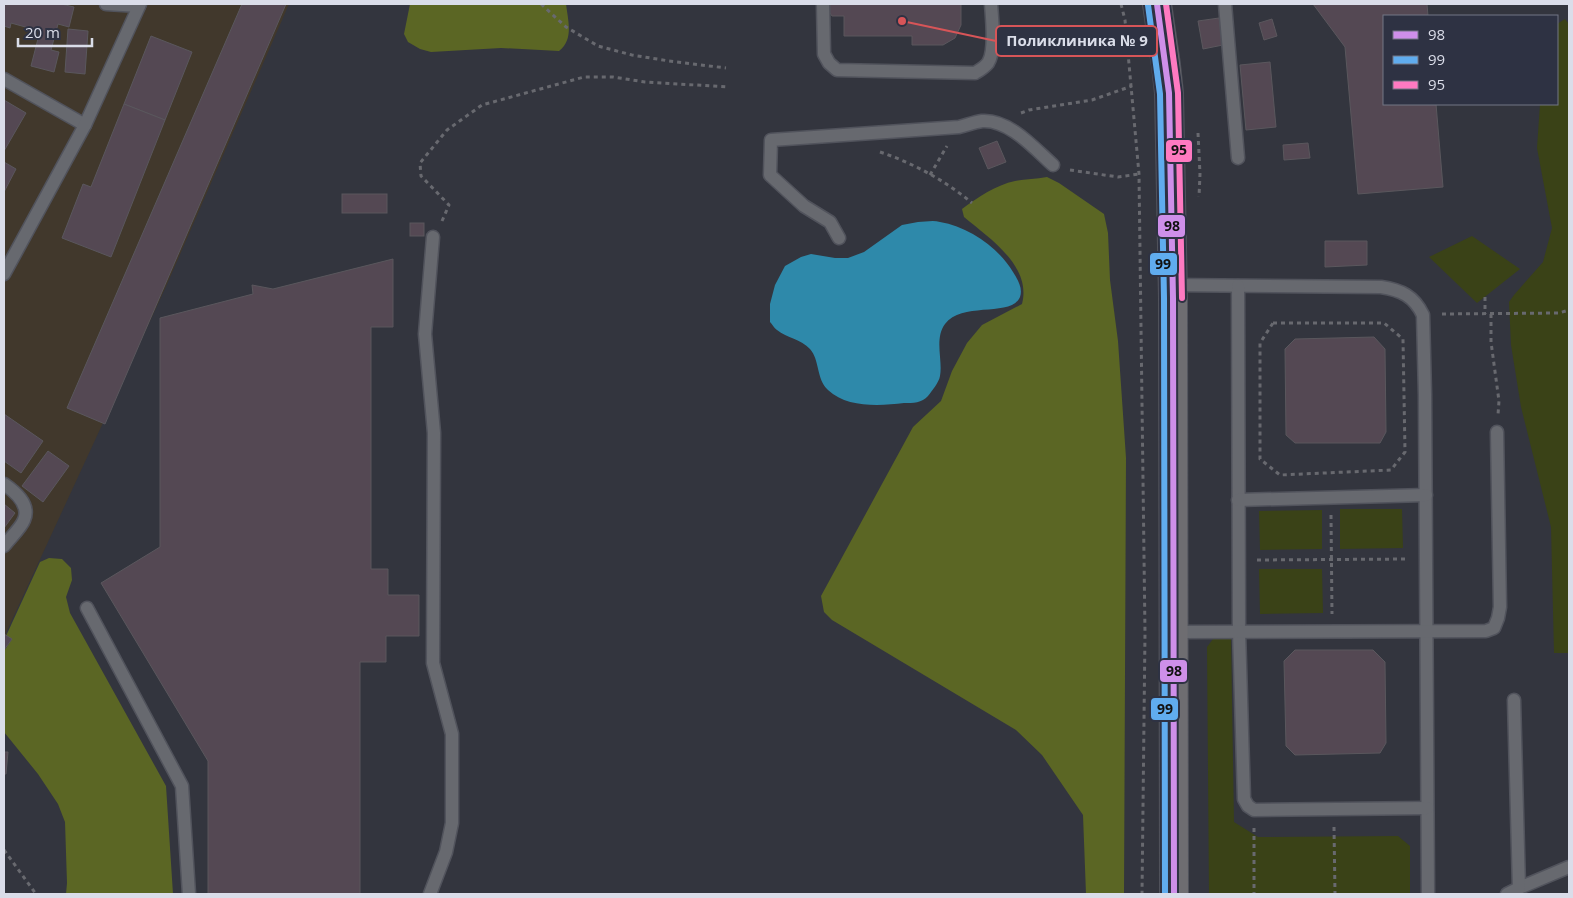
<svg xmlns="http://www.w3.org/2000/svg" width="1573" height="898" font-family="'Open Sans',sans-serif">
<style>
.commercial{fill:#41382c}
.green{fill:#3a4217}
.forest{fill:#5b6624}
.water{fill:#2e89aa}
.building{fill:#544853;stroke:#5a575d}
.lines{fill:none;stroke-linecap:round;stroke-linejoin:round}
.lane-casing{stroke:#51535c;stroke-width:15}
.secondary-casing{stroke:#51535c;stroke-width:30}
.path{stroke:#68696f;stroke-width:3;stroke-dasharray:4 4;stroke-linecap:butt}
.lane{stroke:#67696f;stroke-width:12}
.secondary{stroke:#6e6d71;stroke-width:28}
.bus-1-casing{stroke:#2e3243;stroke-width:10}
.bus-2-casing{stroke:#2e3243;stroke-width:10}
.bus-3-casing{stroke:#2e3243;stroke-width:10}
.bus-1{stroke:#ce8fe9;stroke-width:6}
.bus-2{stroke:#60acee;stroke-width:6}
.bus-3{stroke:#fe7ac1;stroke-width:6}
.leader{fill:none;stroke:#d75558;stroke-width:2}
.callout-dot{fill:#d75558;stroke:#2e3243;stroke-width:2}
.callout{fill:#2e3243;stroke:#d75558;stroke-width:2}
.callout-label{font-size:15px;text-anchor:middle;font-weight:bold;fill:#dadde9}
.line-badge{stroke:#2e3243;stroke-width:2}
.pale-badge-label{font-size:14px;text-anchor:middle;font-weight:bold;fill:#111}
</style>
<rect width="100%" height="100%" fill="#33353e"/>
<!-- commercial -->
<path class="commercial" d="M4,4h285l-121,278 -162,351 6,6 -8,12z"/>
<!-- green -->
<g class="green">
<path d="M1565,19l4,5v629h-15l-3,-126 -30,-120 -10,-62 -2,-43 5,-7 29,-33 9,-34 -15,-80 3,-44h17v-80z"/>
<path d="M1472,236l48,33 -43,34 -48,-46z"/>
<path d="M1340,509h62l1,39 -63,1z"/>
<path d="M1322,510v39l-62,1 -1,-39z"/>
<path d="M1259,569h63l1,44 -63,1z"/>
<path d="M1231,638l3,184 24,15 140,-1 12,10v48h-201l-2,-247 6,-8z"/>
</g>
<!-- forest -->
<g class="forest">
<path d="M410,4h156c2,16 8,36 -7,47l-58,-3 -70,4 -11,-3 -12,-7 -4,-8z"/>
<path d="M1047,177l12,6 45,31 4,19 2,47 8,61 8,117 -2,436h-38l-3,-79 -41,-60 -26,-25 -184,-110 -8,-8 -3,-16 92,-169 28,-26 11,-30 15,-28 15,-18 40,-21c10,-38 -33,-66 -58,-87l-2,-8c16,-12 34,-24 53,-28 10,-2 21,-2 32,-4z"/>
<path d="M49,558l13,1 9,9 1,12 -6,17 4,16 96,173 7,108h-107l1,-11 -2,-61 -7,-18 -20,-30 -34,-42v-81l8,-12 -6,-3 34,-74z"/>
</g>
<!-- water -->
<path class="water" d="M918,222c7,0 15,-2 22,0 29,5 58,25 73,50 5,8 10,16 7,25 -9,21 -57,4 -75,27 -11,15 -2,36 -5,52 -1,6 -8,15 -12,20 -6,7 -15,7 -24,7 -24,3 -57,5 -76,-13 -12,-11 -8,-30 -18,-41 -9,-10 -23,-11 -33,-19 -3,-2 -5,-6 -7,-8v-18l5,-19 10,-19 16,-9 10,-3 24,4h13l16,-6 38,-27z"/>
<!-- building -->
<g class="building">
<path d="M4,4h57l13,3 -5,20 -11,-3 -7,26 8,2 -5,20 -23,-6 9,-35 -29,-8 -1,5 -6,-2z"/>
<path d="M242,4h44l-181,420 -38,-16z"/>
<path d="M828,4h133v21l-6,13 -12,7h-31v-9h-68v-20h-12l-4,-6z"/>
<path d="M1313,4h114l1,12h-44v88h52l7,83 -85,7 -13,-147z"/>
<path d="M1219,18l4,27 -20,4 -5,-28z"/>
<path d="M1272,19l5,17 -13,4 -5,-17z"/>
<path d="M68,29l20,2 -3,43 -20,-2z"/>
<path d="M151,36l41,16 -27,68 -41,-16z"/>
<path d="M1270,62l6,65 -30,3 -6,-65z"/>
<path d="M4,100l22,13 -22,38z"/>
<path d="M124,104l41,16 -54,137 -49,-19 21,-54 8,3z"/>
<path d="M997,141l9,21 -18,7 -9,-21z"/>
<path d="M1308,143l2,15 -26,2 -1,-15z"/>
<path d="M4,162l12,7 -12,23z"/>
<rect x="342" y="194" width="45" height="19"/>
<rect x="410" y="223" width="14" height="13"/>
<path d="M1325,241h42v24l-42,2z"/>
<path d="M393,259v68h-22v242h17v26h31v41h-33v26h-26v232h-152v-133l-107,-178 59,-36v-229l93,-24 -1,-9 21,4z"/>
<path d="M1374,337l11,12 1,83 -6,11h-85l-9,-8 -1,-86 10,-10z"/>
<path d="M4,414l39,27 -22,32 -17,-12z"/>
<path d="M48,451l21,15 -26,36 -21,-16z"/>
<path d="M4,504l11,9 -11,15z"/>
<path d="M4,634l8,5 -8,11z"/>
<path d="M1295,650h78l12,12 1,81 -6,10 -85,2 -9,-9 -2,-85z"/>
<path d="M4,752h4l-2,22h-2z"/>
</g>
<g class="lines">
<defs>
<g id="lane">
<path d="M106,4l33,2"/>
<path d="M823,4l1,50 5,9 8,7 138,3c5,-3 9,-5 13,-10 8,-12 4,-44 3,-59"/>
<path d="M1225,4l13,154"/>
<path d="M4,79l81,46"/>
<path d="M839,238l-9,-16 -26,-16 -34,-31 1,-35 188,-13c8,-2 16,-5 23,-6 27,-2 52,27 71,44"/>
<path d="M4,274l81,-149 55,-121"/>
<path d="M1173,285l208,2c20,3 33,9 42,28l2,80 3,499"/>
<path d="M1238,286l1,345 5,168 4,7 6,4 173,-2"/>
<path d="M4,484c10,7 27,20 20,36 -3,8 -15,19 -20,26"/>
<path d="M1238,500l188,-5"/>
<path d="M87,608l95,178 7,108"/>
<path d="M1174,632l312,-1 8,-3 4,-10 2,-11 -3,-175"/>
<path d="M1519,888l50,-21"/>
<path d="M430,894l16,-42 6,-29v-89l-19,-71 1,-230 -9,-99 8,-97"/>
<path d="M1507,894l12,-6 -5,-188"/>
</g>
<path id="secondary" d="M1157,4l9,61 3,28 4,205 1,596"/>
</defs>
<!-- lane casing -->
<use href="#lane" class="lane-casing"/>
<!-- secondary casing -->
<use href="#secondary" class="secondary-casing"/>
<!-- path -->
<g class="path">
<path d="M541,4l25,23 32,19 34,9 37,6 57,7"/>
<path d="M1121,4l4,16 14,154 6,459 -3,261"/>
<path d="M1021,113l8,-3 63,-10 40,-14"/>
<path d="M1198,133l2,41 -1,23"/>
<path d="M880,152c33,11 66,29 92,51"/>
<path d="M1070,170l48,7 21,-3"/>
<path d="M930,175l17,-29"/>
<path d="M442,221l7,-16 -28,-29 -1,-13 27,-33 35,-25 102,-28h29l32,5 84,5"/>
<path d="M1485,297v17"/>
<path d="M1442,314l117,-1 10,-3"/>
<path d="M1491,314v28l8,59 -1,14"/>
<path d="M1273,323h111l19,16 2,113 -14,18 -111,5 -20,-16v-116z"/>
<path d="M1331,515l1,99"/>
<path d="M1257,560l151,-1"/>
<path d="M1334,827l1,67"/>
<path d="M1254,828v66"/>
<path d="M4,850l32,44"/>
</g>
<!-- lane -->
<use href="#lane" class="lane"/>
<!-- secondary -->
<use href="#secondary" class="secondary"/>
<defs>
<path id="bus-1" d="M1157,4l12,89 4,205 1,596"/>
<path id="bus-2" d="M1148,5l12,89 4,204 1,596"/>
<path id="bus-3" d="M1166,4l12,89 4,205"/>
</defs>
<!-- bus-1 casing -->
<use href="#bus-1" class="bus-1-casing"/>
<!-- bus-2 casing -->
<use href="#bus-2" class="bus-2-casing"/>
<!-- bus-3 casing -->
<use href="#bus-3" class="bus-3-casing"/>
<!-- bus-1 -->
<use href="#bus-1" class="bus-1"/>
<!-- bus-2 -->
<use href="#bus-2" class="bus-2"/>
<!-- bus-3 -->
<use href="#bus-3" class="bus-3"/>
</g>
<!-- callouts -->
<path class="leader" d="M902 21L996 41"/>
<circle class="callout-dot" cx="902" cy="21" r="5"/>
<rect class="callout" x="996" y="26" width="161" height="30" rx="5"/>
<g class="callout-label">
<text x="1077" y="46">Поликлиника № 9</text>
</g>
<g class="line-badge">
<rect x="1165" y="139" width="28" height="24" rx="5" fill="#fe7ac1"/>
<rect x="1157" y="214" width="29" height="24" rx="5" fill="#ce8fe9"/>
<rect x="1149" y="252" width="29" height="24" rx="5" fill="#60acee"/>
<rect x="1159" y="659" width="29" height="24" rx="5" fill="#ce8fe9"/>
<rect x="1150" y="697" width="29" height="24" rx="5" fill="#60acee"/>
</g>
<g class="pale-badge-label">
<text x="1179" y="155">95</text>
<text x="1172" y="231">98</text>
<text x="1163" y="269">99</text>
<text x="1174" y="676">98</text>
<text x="1165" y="714">99</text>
</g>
<!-- border -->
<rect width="1573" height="898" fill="none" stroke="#dadde9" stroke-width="10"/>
<!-- legend -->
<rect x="1383" y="15" width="175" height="90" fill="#2e3243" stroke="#737685"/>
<rect x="1393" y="31" width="25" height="8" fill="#ce8fe9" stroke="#737685"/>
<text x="1428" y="40" font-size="15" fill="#dadde9">98</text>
<rect x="1393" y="56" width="25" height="8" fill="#60acee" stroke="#737685"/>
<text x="1428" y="65" font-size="15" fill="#dadde9">99</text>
<rect x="1393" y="81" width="25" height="8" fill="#fe7ac1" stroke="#737685"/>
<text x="1428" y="90" font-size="15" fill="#dadde9">95</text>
<!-- scale -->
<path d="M18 38v8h74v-8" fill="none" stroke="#dadde9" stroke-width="2.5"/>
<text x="25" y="38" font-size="15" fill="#dadde9" stroke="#2e3243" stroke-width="4" paint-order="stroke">20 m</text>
</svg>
